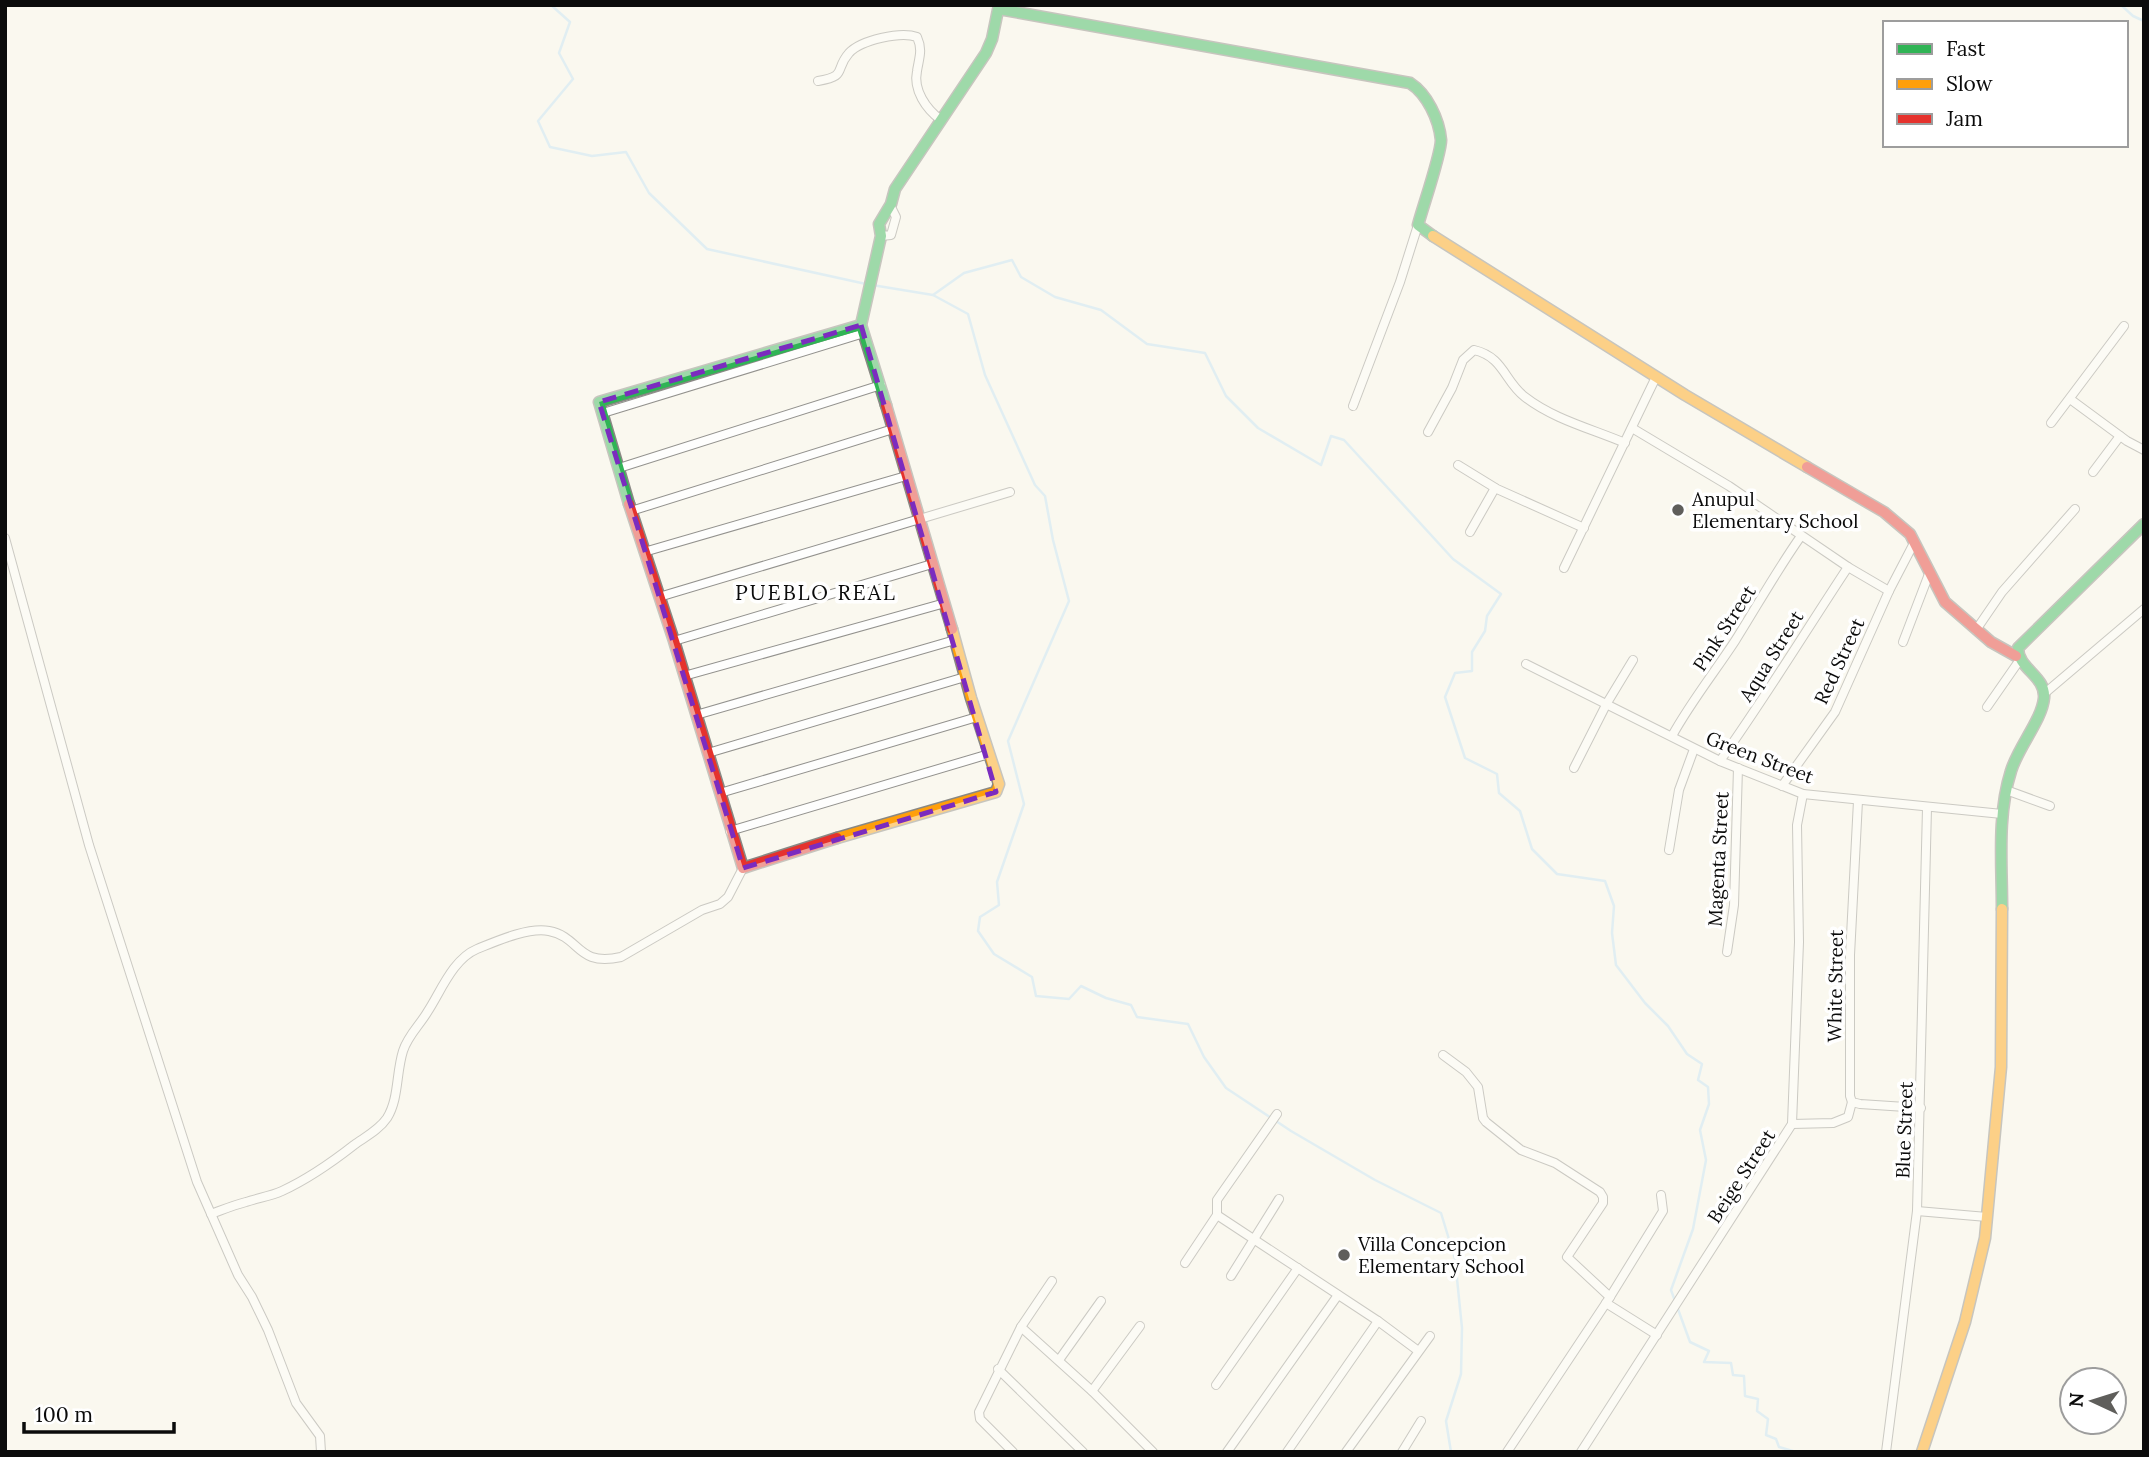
<svg xmlns="http://www.w3.org/2000/svg" width="2149" height="1457" font-family="Lora,serif">
<style>
.lines{fill:none;stroke-linecap:round;stroke-linejoin:round}
.stream{stroke:#c3e3f7;stroke-width:2.5}
.street-casing{stroke:#93928e;stroke-width:10}
.fast-casing{stroke:#898884;stroke-width:13}
.slow-casing{stroke:#898884;stroke-width:13}
.jam-casing{stroke:#898884;stroke-width:13}
.street{stroke:#fefefd;stroke-width:8}
.fast{stroke:#30b455;stroke-width:10}
.slow{stroke:#ff9f0a;stroke-width:10}
.jam{stroke:#e5322d;stroke-width:10}
.marked{fill:none;stroke:#7b2cbf;stroke-width:5;stroke-dasharray:14 9;stroke-linejoin:round}
.poi-dot{fill:#5f5e5b;stroke:#fff;stroke-width:2.5}
.labels{text-anchor:middle;stroke-width:7;stroke-linejoin:round;paint-order:stroke}
.poi-label{font-size:19px;fill:#0b0b0b;stroke:#fff;text-anchor:start}
.street-label{font-size:19px;fill:#0b0b0b;stroke:#fff}
.neighbourhood-label{font-size:21px;letter-spacing:2px;fill:#0b0b0b;stroke:#fff}
</style>
<rect width="100%" height="100%" fill="#faf8ef"/>
<g class="lines">
<!-- stream -->
<g class="stream">
<path d="M551,5l19,17 -11,31 14,26 -35,42 12,26 42,9 34,-4 23,41 58,56 159,35"/>
<path d="M2121,5l12,11 11,5"/>
<path d="M872,285l61,10 31,-22 48,-13 9,17 34,20 46,13 46,34 58,9 21,43 32,32 63,37 10,-29 13,4 109,119 48,35 -14,22 -2,15 -13,21v19l-17,2 -10,24 20,61 32,16 2,19 21,18 12,38 25,25 48,7 9,25 -2,27 4,32 29,38 23,23 19,28 15,10 -4,16 10,7 1,17 -9,26 6,30 -13,69 -22,61 19,52 19,9 -5,11 27,1 2,12 11,1 1,20 13,3 -1,12 11,8 -2,16 10,4 3,8 17,5"/>
<path d="M933,295l35,19 17,61 50,110 10,11 8,44 16,61 -61,140 16,63 -27,78 2,23 -19,12 -2,14 16,23 38,23 4,19 33,3 12,-13 25,12 25,7 6,12 51,7 16,33 22,31 65,43 84,49 66,33 14,46 7,69 -1,46 -15,47 5,31"/>
</g>
<defs>
<g id="street">
<path d="M818,81c30,-5 16,-11 31,-28 12,-13 52,-22 68,-16 6,13 2,21 0,34 -4,19 9,38 24,49"/>
<path d="M881,236l10,-1 5,-18 -5,-10"/>
<path d="M2070,399l57,42 17,9"/>
<path d="M1353,406l47,-124 18,-57"/>
<path d="M603,413l261,-80"/>
<path d="M2051,423l73,-97"/>
<path d="M1632,428l97,58 119,81 41,24"/>
<path d="M1428,432l24,-44 11,-28 11,-10c30,7 30,31 51,47 28,22 67,32 100,46"/>
<path d="M1458,465l39,24 87,39"/>
<path d="M619,468l262,-83"/>
<path d="M2093,472l27,-36"/>
<path d="M631,511l262,-82"/>
<path d="M1470,532l25,-44"/>
<path d="M5,538l84,307 108,337 41,93 14,22 16,33 28,73 24,33 1,16"/>
<path d="M644,552l262,-76"/>
<path d="M1564,568l92,-191"/>
<path d="M659,597l351,-105"/>
<path d="M1976,630l26,-38 73,-83"/>
<path d="M674,641l258,-77"/>
<path d="M1903,642l26,-68"/>
<path d="M1526,664l194,97 83,33 199,20"/>
<path d="M684,676l261,-73"/>
<path d="M2045,693l99,-84"/>
<path d="M1987,707l32,-46"/>
<path d="M696,715l259,-75"/>
<path d="M1672,736c18,-33 42,-63 63,-95 22,-35 42,-71 66,-105"/>
<path d="M708,753l257,-76"/>
<path d="M1720,761c45,-63 85,-129 128,-194"/>
<path d="M1574,768l33,-65 26,-43"/>
<path d="M1782,786l53,-74 54,-121 25,-48"/>
<path d="M2006,790l44,16"/>
<path d="M720,793l257,-76"/>
<path d="M1858,801l-8,154v141l2,6 8,2 61,4"/>
<path d="M730,831l259,-77"/>
<path d="M1669,850l10,-60 15,-41"/>
<path d="M1727,952l7,-47 4,-137"/>
<path d="M1443,1055l23,17 12,15 5,31 3,4 35,28 34,13 45,29 3,5v6l-36,54 43,40"/>
<path d="M1277,1114l-60,86v15l161,106 39,29"/>
<path d="M1792,1124l41,-1 15,-6 4,-15"/>
<path d="M1917,1211l70,6"/>
<path d="M211,1214c11,-4 23,-9 35,-12 12,-4 25,-6 36,-11 26,-12 49,-28 72,-46 11,-8 25,-15 33,-27 12,-19 9,-45 16,-67 5,-16 17,-26 25,-40 13,-20 25,-52 49,-62 20,-8 51,-22 72,-18 32,6 27,36 72,26l81,-47 18,-6 8,-7 15,-29"/>
<path d="M1185,1263l32,-48"/>
<path d="M1231,1276l48,-77"/>
<path d="M1052,1281l-31,46 71,64 61,61"/>
<path d="M1606,1303l51,32"/>
<path d="M1059,1360l42,-59"/>
<path d="M998,1369l85,83"/>
<path d="M1216,1385l82,-117"/>
<path d="M1092,1391l48,-65"/>
<path d="M1013,1452l-33,-33 -1,-7 42,-85"/>
<path d="M1227,1452l111,-157"/>
<path d="M1287,1452l91,-131"/>
<path d="M1346,1452l84,-116"/>
<path d="M1402,1452l19,-31"/>
<path d="M1507,1452l103,-155 53,-86 -2,-16"/>
<path d="M1581,1452l211,-328 7,-182 -2,-117 6,-31"/>
<path d="M1886,1452l31,-241 10,-403"/>
</g>
<g id="fast">
<path d="M999,9l411,74c17,11 29,36 31,57 0,15 -18,66 -23,85l15,11"/>
<path d="M886,405l-25,-80 20,-89 -2,-12 12,-20 4,-15 91,-136 6,-14 7,-34"/>
<path d="M629,504l-30,-102 262,-77"/>
<path d="M2002,909c0,-46 -5,-94 9,-138 7,-24 31,-51 33,-73 2,-22 -26,-29 -26,-50l126,-124"/>
</g>
<g id="slow">
<path d="M1433,236l252,159 122,72"/>
<path d="M837,838l159,-46 3,-8 -28,-86 -19,-69"/>
<path d="M1922,1452l43,-130 20,-84 16,-171 1,-158"/>
</g>
<g id="jam">
<path d="M886,405l66,224"/>
<path d="M1807,467l77,45 26,22 35,68 46,40 25,14"/>
<path d="M629,504l45,137 69,227 94,-30"/>
</g>
</defs>
<!-- street casing -->
<use href="#street" class="street-casing"/>
<!-- fast casing -->
<use href="#fast" class="fast-casing"/>
<!-- slow casing -->
<use href="#slow" class="slow-casing"/>
<!-- jam casing -->
<use href="#jam" class="jam-casing"/>
<!-- street -->
<use href="#street" class="street"/>
<!-- fast -->
<use href="#fast" class="fast"/>
<!-- slow -->
<use href="#slow" class="slow"/>
<!-- jam -->
<use href="#jam" class="jam"/>
</g>
<!-- marked area -->
<path d="M0 0H2149V1457H0ZM861,325l135,467 -253,76 -144,-466z" fill="#faf8ef" fill-opacity=".55" fill-rule="evenodd"/>
<path class="marked" d="M861,325l135,467 -253,76 -144,-466z"/>
<!-- markers -->
<g class="poi-dot">
<circle cx="1678" cy="510" r="7"/>
<circle cx="1344" cy="1255" r="7"/>
</g>
<g class="labels">
<!-- poi labels -->
<g class="poi-label">
<text x="1692" y="506">Anupul<tspan x="1692" dy="22">Elementary School</tspan></text>
<text x="1358" y="1251">Villa Concepcion<tspan x="1358" dy="22">Elementary School</tspan></text>
</g>
<!-- street labels -->
<g class="street-label">
<text transform="translate(1724 628) rotate(-57)" y="7">Pink Street</text>
<text transform="translate(1771 656) rotate(-58)" y="7">Aqua Street</text>
<text transform="translate(1839 661) rotate(-65)" y="7">Red Street</text>
<text transform="translate(1760 757) rotate(21)" y="7">Green Street</text>
<text transform="translate(1718 859) rotate(-87)" y="7">Magenta Street</text>
<text transform="translate(1835 986) rotate(-89)" y="7">White Street</text>
<text transform="translate(1904 1130) rotate(-88)" y="7">Blue Street</text>
<text transform="translate(1741 1176) rotate(-57)" y="7">Beige Street</text>
</g>
<!-- neighbourhood labels -->
<g class="neighbourhood-label">
<text x="816" y="600">PUEBLO REAL</text>
</g>
</g>
<!-- border -->
<rect width="2149" height="1457" fill="none" stroke="#0b0b0b" stroke-width="14"/>
<!-- legend -->
<rect x="1883" y="21" width="245" height="126" fill="#ffffff" stroke="#9d9d9d" stroke-width="2"/>
<rect x="1897" y="44" width="35" height="10" fill="#30b455" stroke="#9d9d9d" stroke-width="2"/>
<text x="1946" y="56" font-size="21" fill="#0b0b0b">Fast</text>
<rect x="1897" y="79" width="35" height="10" fill="#ff9f0a" stroke="#9d9d9d" stroke-width="2"/>
<text x="1946" y="91" font-size="21" fill="#0b0b0b">Slow</text>
<rect x="1897" y="114" width="35" height="10" fill="#e5322d" stroke="#9d9d9d" stroke-width="2"/>
<text x="1946" y="126" font-size="21" fill="#0b0b0b">Jam</text>
<!-- north arrow -->
<g transform="translate(2093 1401) rotate(274)"><circle r="33" fill="#ffffff" stroke="#9d9d9d" stroke-width="2"/>
<path d="M0-5L12 26L0 18L-12 26Z" fill="#5f5e5b"/>
<text y="-10" font-size="19" font-weight="bold" text-anchor="middle" fill="#0b0b0b">N</text>
</g>
<!-- scale -->
<path d="M24 1422v10h150v-10" fill="none" stroke="#0b0b0b" stroke-width="3.5"/>
<text x="35" y="1422" font-size="21" fill="#0b0b0b" stroke="#ffffff" stroke-width="5" paint-order="stroke">100 m</text>
</svg>
